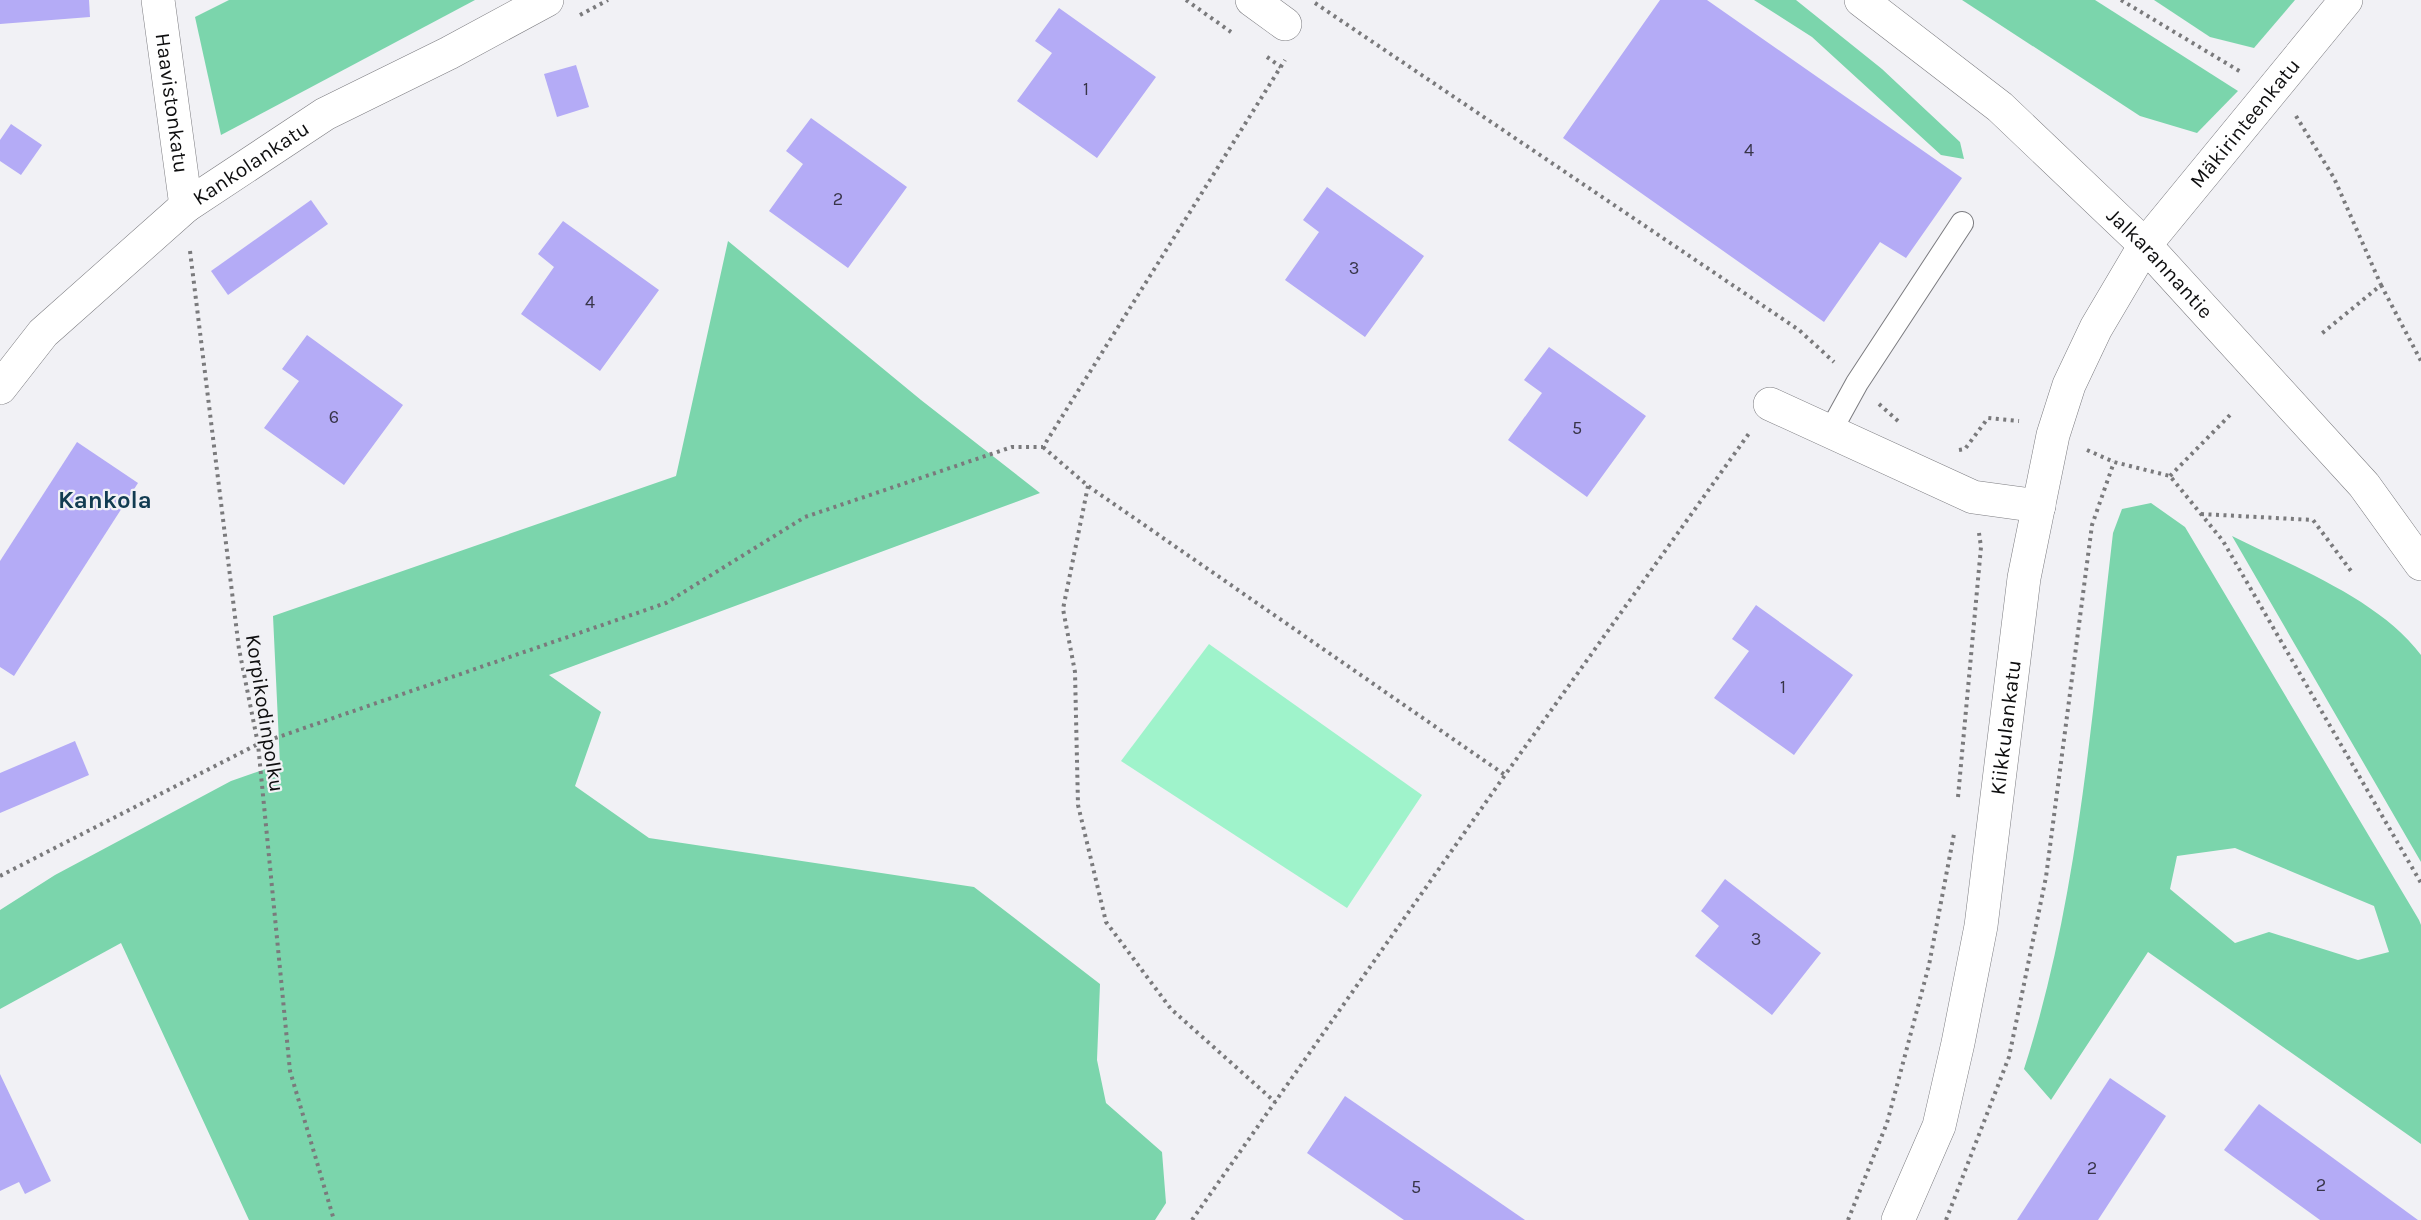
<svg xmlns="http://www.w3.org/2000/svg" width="2421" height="1220" font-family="Karla,sans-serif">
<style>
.green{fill:#9ff3cb}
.forest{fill:#7bd5ac;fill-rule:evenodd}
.building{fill:#b4abf6}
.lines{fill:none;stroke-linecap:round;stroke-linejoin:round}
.lane-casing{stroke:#7c7c80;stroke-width:24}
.street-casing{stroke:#7c7c80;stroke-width:34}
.secondary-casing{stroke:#7c7c80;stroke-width:34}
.path{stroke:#7a7a7c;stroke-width:4;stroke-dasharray:3 4.5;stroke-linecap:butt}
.lane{stroke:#fff;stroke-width:22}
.street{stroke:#fff;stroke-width:33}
.secondary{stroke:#fff;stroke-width:33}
.labels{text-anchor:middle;stroke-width:4.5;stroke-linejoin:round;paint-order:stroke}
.number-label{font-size:18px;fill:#383549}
.street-label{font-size:21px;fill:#0e0e0f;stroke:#f1f1f5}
.quarter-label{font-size:24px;font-weight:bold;fill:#113b51;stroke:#f1f1f5}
</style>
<rect width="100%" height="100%" fill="#f1f1f5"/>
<!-- green -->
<path class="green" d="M1209,644l213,151 -75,113 -226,-147z"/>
<!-- forest -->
<g class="forest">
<path d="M229,0h246l-254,135 -26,-118z"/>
<path d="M1754,0h42l86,69 78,73 4,17 -23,-4 -129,-118z"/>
<path d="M1962,0h133l143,91 -41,42 -57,-17z"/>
<path d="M2154,0h141l-41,48 -44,-11z"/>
<path d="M728,241l193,159 119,93 -491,182 52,37 -26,74 74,52 325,49 126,97 -3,76 9,43 56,49 4,51 -11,17h-906l-128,-277 -121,66v-99l55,-35 176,-94 49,-17 -7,-148 403,-140z"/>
<path d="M2151,503l34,24 234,393 2,5v219l-273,-192 -97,148 -27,-31c55,-170 68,-358 89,-536l9,-24zM2235,848l139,58 15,46 -31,8 -89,-28 -34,11 -65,-54 7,-33z"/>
<path d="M2232,536c62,31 147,63 189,119v207z"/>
</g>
<!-- building -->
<g class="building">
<path d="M0,0h89l1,17 -90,7z"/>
<path d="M1660,0h47l255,178 -56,80 -26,-16 -56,80 -261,-184z"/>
<path d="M1059,8l97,69 -59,81 -80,-57 35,-48 -17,-12z"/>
<path d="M576,65l13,42 -32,10 -13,-43z"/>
<path d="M811,118l96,69 -59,81 -79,-57 34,-47 -17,-13z"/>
<path d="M11,124l31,21 -21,30 -21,-14v-21z"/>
<path d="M1327,187l97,69 -59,81 -80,-57 34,-48 -16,-12z"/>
<path d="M311,200l17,24 -100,71 -17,-24z"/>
<path d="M563,221l96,69 -59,81 -79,-57 33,-47 -16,-13z"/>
<path d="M307,335l96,70 -59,80 -80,-57 35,-47 -17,-12z"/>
<path d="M1549,347l97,69 -59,81 -79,-57 34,-47 -18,-13z"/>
<path d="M77,442l61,41 -124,193 -14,-9v-106z"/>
<path d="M1756,605l97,70 -59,80 -80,-57 35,-47 -17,-12z"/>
<path d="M75,741l14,34 -89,38v-40z"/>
<path d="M1725,879l96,74 -49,62 -77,-59 24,-30 -18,-15z"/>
<path d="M0,1074l51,107 -26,13 -6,-12 -19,9z"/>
<path d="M2110,1078l56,38 -68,104h-81z"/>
<path d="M1345,1096l180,124h-121l-97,-67z"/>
<path d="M2259,1104l159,116h-98l-96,-70z"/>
</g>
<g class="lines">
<defs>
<path id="lane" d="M1830,432l27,-49 105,-160"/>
<g id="street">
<path id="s1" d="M158,0l28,206"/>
<path d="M1252,0l33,24"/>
<path id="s2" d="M0,388l43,-55 143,-127 139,-92 124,-61 98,-53"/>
<path d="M1770,404l203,93 66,9"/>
<path id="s3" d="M1898,1220l41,-94 19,-83 23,-117 43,-348 29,-143 16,-50 27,-57 49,-83 201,-245"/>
</g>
<g id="secondary">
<path id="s4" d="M1861,0l139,107 145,138 219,240 57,79"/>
</g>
</defs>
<!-- lane casing -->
<use href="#lane" class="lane-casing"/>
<!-- street casing -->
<use href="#street" class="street-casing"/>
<!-- secondary casing -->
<use href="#secondary" class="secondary-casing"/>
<!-- path -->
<g class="path">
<path d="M1186,0l45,32"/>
<path d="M2121,0l120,72"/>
<path d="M1315,3l484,327 35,32"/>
<path d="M580,15l28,-15"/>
<path d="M1267,57l14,10"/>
<path d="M2296,116l38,62 47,107 -61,50"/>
<path d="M190,251l49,398 19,95 32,327 44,149"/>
<path d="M2381,285l40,76"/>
<path d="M1879,404l19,17"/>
<path d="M1043,447l45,39 417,289"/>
<path d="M1959,450l6,-1 23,-31 31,3"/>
<path d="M2087,450l27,12 56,14 53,65 198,342"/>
<path d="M2170,476l61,-62"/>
<path d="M1088,486l-25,123 12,63 3,133 28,117 65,87 104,93"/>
<path d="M2201,514l112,6 38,51"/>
<path d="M1958,797l23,-250 -2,-14"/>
<path d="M0,876l258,-132 408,-141 139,-86 207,-70h31l242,-387"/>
<path d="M1192,1220l313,-445 245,-343"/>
<path d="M1848,1220l39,-97 42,-158 25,-131"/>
<path d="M1946,1220l63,-163 37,-180 46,-352 22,-63"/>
</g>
<!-- lane -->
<use href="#lane" class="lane"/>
<!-- street -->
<use href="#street" class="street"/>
<!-- secondary -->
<use href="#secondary" class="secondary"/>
</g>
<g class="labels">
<!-- number labels -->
<g class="number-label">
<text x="1086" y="95">1</text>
<text x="1749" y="156">4</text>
<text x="838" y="205">2</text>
<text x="1354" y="274">3</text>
<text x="590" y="308">4</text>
<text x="334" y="423">6</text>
<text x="1577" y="434">5</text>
<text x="1783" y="693">1</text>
<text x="1756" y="945">3</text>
<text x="2092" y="1174">2</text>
<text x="2321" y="1191">2</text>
<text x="1416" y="1193">5</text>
</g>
<!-- street labels -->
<g class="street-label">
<text dy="7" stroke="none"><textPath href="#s1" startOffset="104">Haavistonkatu</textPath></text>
<text dy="7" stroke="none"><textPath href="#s3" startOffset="1173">Mäkirinteenkatu</textPath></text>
<text dy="7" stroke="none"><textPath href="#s2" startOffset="339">Kankolankatu</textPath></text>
<text dy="7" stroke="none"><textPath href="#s4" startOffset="399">Jalkarannantie</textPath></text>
<text transform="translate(265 713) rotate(81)" y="7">Korpikodinpolku</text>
<text dy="7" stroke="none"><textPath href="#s3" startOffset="507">Kiikkulankatu</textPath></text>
</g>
<!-- quarter labels -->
<g class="quarter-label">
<text x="105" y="508">Kankola</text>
</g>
</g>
</svg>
